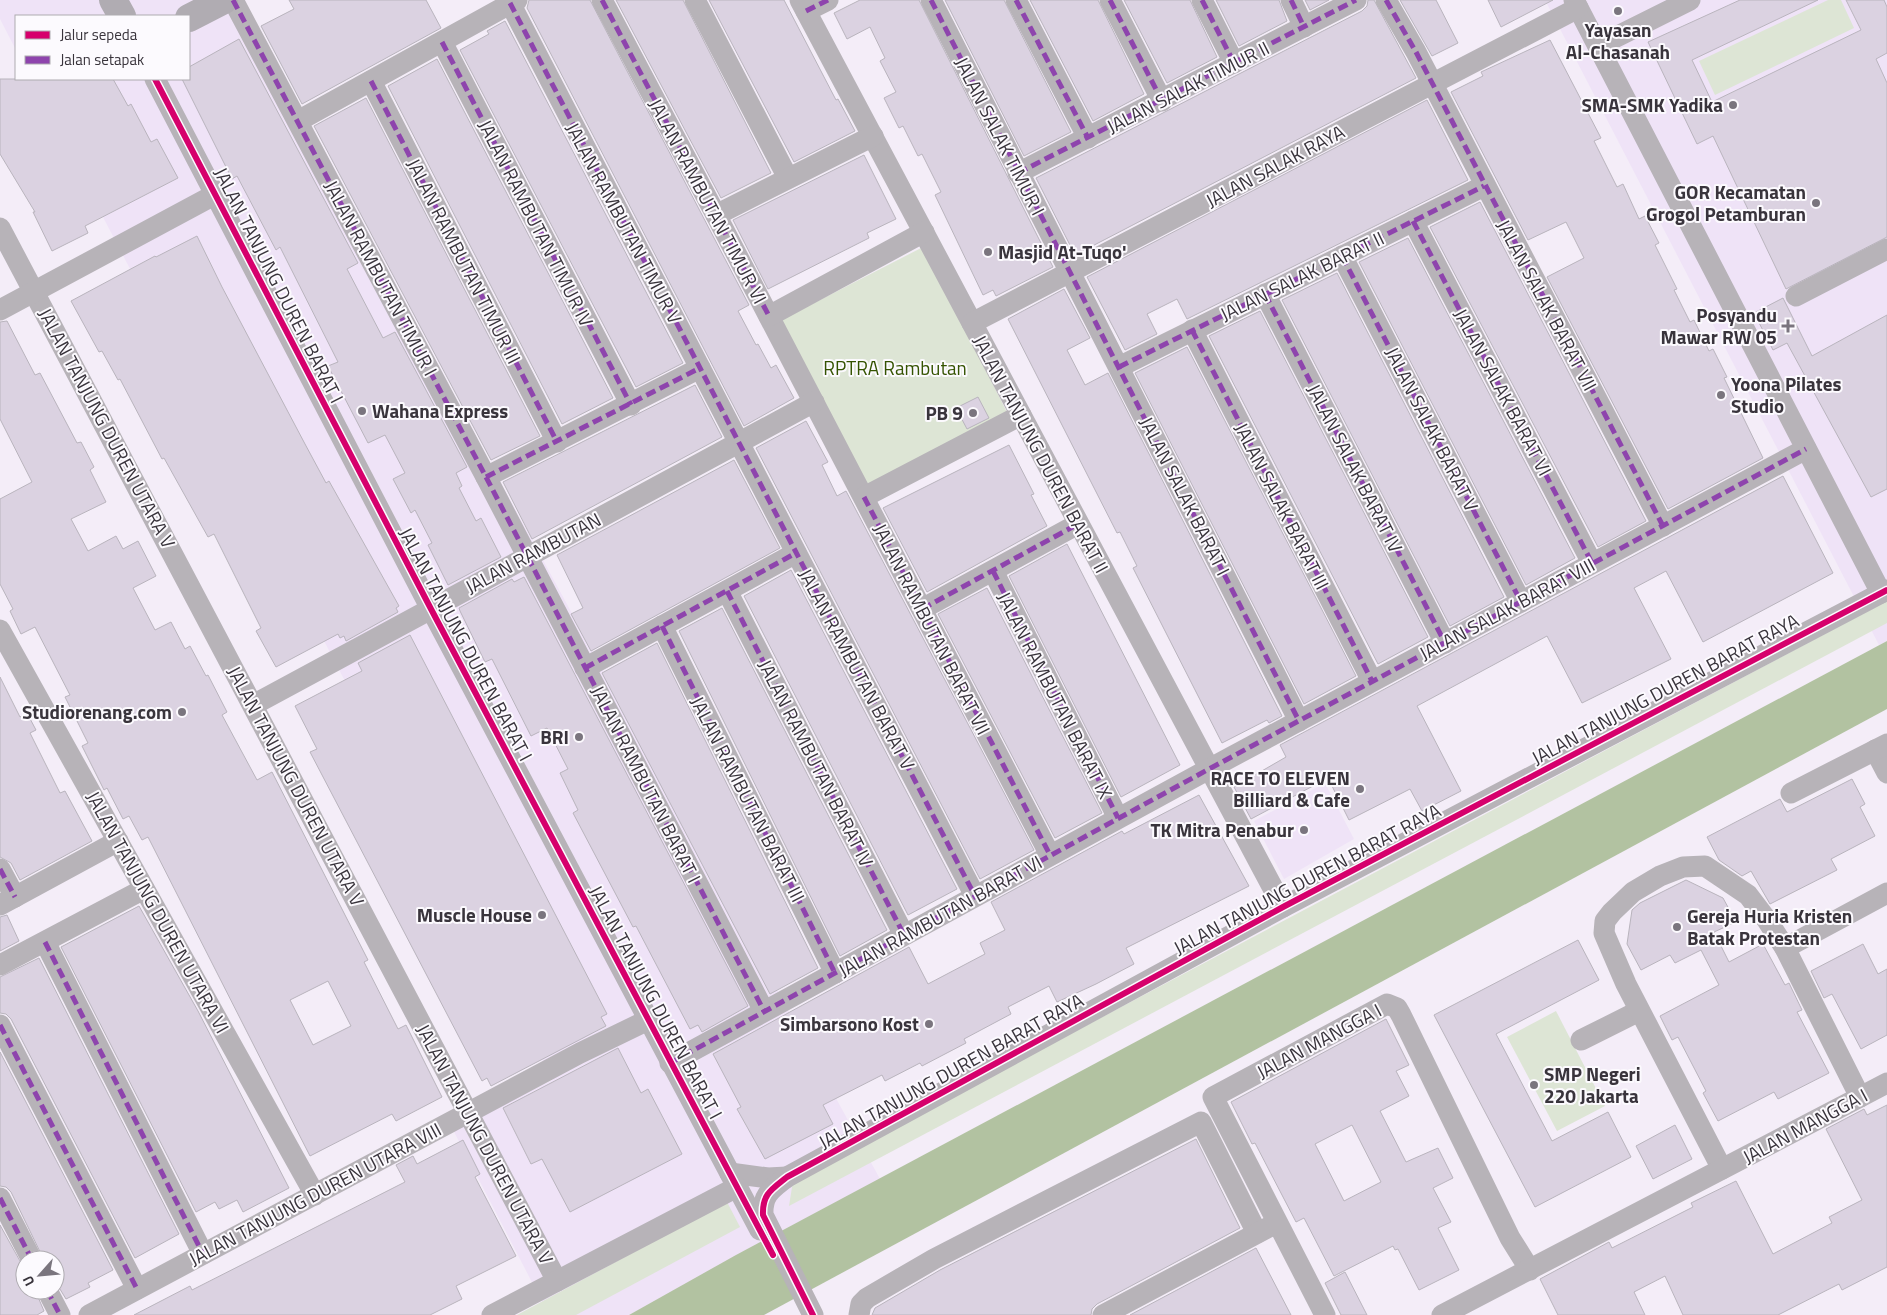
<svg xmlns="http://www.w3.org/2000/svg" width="1887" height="1315" font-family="'Titillium Web',sans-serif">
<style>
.built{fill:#efe3f7}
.green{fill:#dde5d5}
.water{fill:#b2c2a1}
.building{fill:#dbd2e1;stroke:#b9b4bd;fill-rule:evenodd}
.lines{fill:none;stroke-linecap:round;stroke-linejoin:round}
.minor{stroke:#b7b3b8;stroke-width:21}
.major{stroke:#b0acb2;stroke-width:28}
.quiet{stroke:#8e44ad;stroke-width:5;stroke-dasharray:10 5;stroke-linecap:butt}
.cycleway-casing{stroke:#fcfafe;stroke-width:9}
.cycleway{stroke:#d6006c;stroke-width:6}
.poi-dot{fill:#7a757e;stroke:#fcfafe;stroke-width:2}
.labels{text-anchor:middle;stroke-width:4;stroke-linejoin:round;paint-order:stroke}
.poi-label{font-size:19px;font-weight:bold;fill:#39343c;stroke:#fcfafe;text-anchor:end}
.street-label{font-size:19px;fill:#39343c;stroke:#fcfafe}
.park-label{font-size:19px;fill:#345301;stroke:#fcfafe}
</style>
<rect width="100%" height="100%" fill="#f4edf8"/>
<!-- built -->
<g class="built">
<path d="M0,0h238l642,1179 -251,136h-80l-97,-187 101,-48 -522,-1001h158v-63h-173v34l-16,-31z"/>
<path d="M1545,0h342v641l-8,4z"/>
<path d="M1325,783l29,56 -70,40 -30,-58z"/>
</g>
<!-- green -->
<g class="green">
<path d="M1828,0h13l13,28 -139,67 -16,-34z"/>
<path d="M923,247l86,169 -142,73 -86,-169z"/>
<path d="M1887,601v22l-1098,583 4,-25z"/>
<path d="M1556,1011l49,95 -48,25 -50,-94z"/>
<path d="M727,1202l13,25 -164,88h-59z"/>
</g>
<!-- water -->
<path class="water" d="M1887,641v68l-1123,606h-135l107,-60z"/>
<!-- building -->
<g class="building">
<path d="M289,0h137l15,28 -139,76 -41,-78 33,-17z"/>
<path d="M529,0h61l159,305 -11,6 18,34 2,-1 13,24 5,-3 18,33 -50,28 -217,-418z"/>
<path d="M616,0h67l88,173 -50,25z"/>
<path d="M709,0h75l52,100 2,-1 17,32 -61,31z"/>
<path d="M860,0h59l134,267 -57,29 -3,-6 -10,5 -48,-100 6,-3 -19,-38 -4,2 -15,-30 -4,2 -15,-30 12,-6 -16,-31 5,-3 -15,-31 -23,12 -13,-26z"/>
<path d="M945,0h59l67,132 -47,24z"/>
<path d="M1030,0h68l46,94 -51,27z"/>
<path d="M1124,0h66l27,57 -50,26z"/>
<path d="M1216,0h63l8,21 -48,25z"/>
<path d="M1305,0h24l-19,10z"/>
<path d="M1368,0h6l42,78 -341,177 -39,-77 326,-167 5,-5z"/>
<path d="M1400,0h36l22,43 -26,13z"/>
<path d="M1488,0h65l-52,27z"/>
<path d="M1740,0h78l-126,60 20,42 149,-72 -15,-30h38l3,7v46l-11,6 11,24v154l-101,52 -73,-153 -16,8 -49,-102z"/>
<path d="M505,21l178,342 -47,24 -176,-337 29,-16 -2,-3z"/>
<path d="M239,39l119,224 -11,6 36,69 12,-6 72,135 -11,6 6,13 -3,2 17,33 5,-3 20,39 -53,28 -20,-40 4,-2 -17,-33 -4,3 -18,-34 12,-6 -20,-38 -17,8 -40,-77 10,-4 -58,-115 -4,3 -39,-74 -5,3 -50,-100h7v-12z"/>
<path d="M1550,40l51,98 -7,3 23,46 6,-3 16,35 6,-3 14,27 -4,2 22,44 -3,1 16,32 4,-2 15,31 4,-2 14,28 -3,1 39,80 -95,51 -121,-232 37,-19 -18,-36 -38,18 -77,-148 32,-16 -2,-4z"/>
<path d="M437,59l176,339 -51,26 -174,-338z"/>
<path d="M0,79h113l15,27 3,-2 20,38 6,-3 21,39 -93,48 3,7 -36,18 -19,-39h2l-35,-58z"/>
<path d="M366,98l174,338 -49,24 -177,-334z"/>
<path d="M1427,100l41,80 -279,138 -2,1 -10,-20 -30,15 10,20 -32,16 -38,-73z"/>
<path d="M864,155l32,64 -29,14 2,5 -101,51 -35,-69z"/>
<path d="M1480,202l166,319 -48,26 -168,-320z"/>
<path d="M197,236l25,51 83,157 21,39 3,-2 70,125 -3,2 2,4 -52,29 -2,-5 -4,2 -2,-4 -62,33 -20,-36 5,-3 -47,-94 -6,3 -44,-79 -2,1 -42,-80 -2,1 -16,-29 -3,1 -28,-51 84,-45 1,1z"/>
<path d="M1408,238l167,320 -49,27 -167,-323z"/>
<path d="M1337,273l167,324 -54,29 -168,-326z"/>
<path d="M1064,289l26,49 -23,12 18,35 23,-12 174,343 -13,7 -2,-3 -45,23 -89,-175 4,-2 -17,-34 -3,1 -109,-214z"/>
<path d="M1783,298l29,58 75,-41v174l-16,8 -84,-154 -14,7 -19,-37z"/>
<path d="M1260,311l168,326 -50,27 -169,-328z"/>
<path d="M7,321l28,54 5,-2 37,70 4,-1 13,25 -4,3 16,32 -35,17 17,32 28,-15 7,13 15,-8 18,35 -23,12 22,42 16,-8 14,27 5,-3 16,30 2,-1 19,37 -5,3 35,65 15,-8 96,188 -4,2 34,67 8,-4 36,72 -46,24 -4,-7 -82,42 -162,-319 -6,3 -13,-24 -6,3 -16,-31 -3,2 -22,-44 6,-3 -23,-46 5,-2 -35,-68 -14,7 -11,-23 3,-2 -13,-25v-85l32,-17 -32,-63v-97zM328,981l23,45 -38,19 -23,-45z"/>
<path d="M1187,347l169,329 -52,28 -169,-331z"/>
<path d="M695,385l27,52 -190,102 -29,-57z"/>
<path d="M978,397l11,21 -22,11 -11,-21z"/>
<path d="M806,421l22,41 -6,3 15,31 9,-5 188,359 -54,29 -224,-431z"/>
<path d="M1009,445l25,49 -3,1 16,31 -120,66 -44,-84z"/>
<path d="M734,460l46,88 -189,103 -20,-37 12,-6 -26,-53z"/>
<path d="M1783,476l50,97 -130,69 -37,-71 -32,17 37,71 -89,44 -35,-67 -130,70 44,85 -39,20 -12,-22 -61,31 -21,-42 -77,41 -17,-32 52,-30 -6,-12z"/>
<path d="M1067,544l113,221 -59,32 -112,-221z"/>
<path d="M791,570l166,319 -49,26 -164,-319z"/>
<path d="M524,577l224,429 -46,26 -4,-7 -8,4 -54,-103 -3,1 -60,-114 5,-3 -18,-37 8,-4 -21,-41 -16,8 -39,-77 -7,3 -25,-51 -1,-3 53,-29 2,3z"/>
<path d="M987,588l115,225 -47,25 -117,-224z"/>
<path d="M722,608l165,322 -47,26 -161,-325z"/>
<path d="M410,635l197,379 -6,3 5,9 -115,60 -4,-8 -5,3 -172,-329 7,-3 -22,-43 67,-35 -4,-8z"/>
<path d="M657,643l161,325 -48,26 -168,-321z"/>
<path d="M0,677l20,40 7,-4 9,17 -6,3 30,60 5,-2 27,50 -72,39 -9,-17 -11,-6z"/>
<path d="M1852,779l13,25 -5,3 15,29 -44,23 6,11 -67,34 -19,-33 -9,5 -23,-16 -12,-23 73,-38 7,13z"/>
<path d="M1199,795l50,91 -123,62 8,16 -38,20 -39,18 -8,-16 -41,21 3,7 -47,25 2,4 -44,23 -2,-3 -35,18 -3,-6 -59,30 10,19 -68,35 -28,-50 4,-2 -28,-53 196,-107 19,37 57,-30 -5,-11 25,-13 -14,-28 131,-71 2,3z"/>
<path d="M1686,880l37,18 13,24 -22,10 15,30 34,-18 22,41 4,-2 13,27 -5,2 32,61 -51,26 -4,-7 -56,29 -15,-28 3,-2 -28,-54 -6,3 -12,-24 59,-31 -18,-35 -26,13 -5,-8 -29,15 -14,-26 5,-34 8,-7z"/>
<path d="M139,906l59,105 91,177 -46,24 -6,-12 -18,9 -4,-7 -19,10 -135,-265z"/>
<path d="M7,915l12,26 -19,10v-34z"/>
<path d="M1578,940l21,40 -103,54 56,107 56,-29 23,45 -96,50 -101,-192z"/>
<path d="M1863,944l15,30 9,-5v66l-26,14 -29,-55 -8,4 -13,-27z"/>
<path d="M39,958l140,276 -44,24 -124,-239 -5,-5 -6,-1v-36z"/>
<path d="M1386,1019l23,46 -13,6 13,25 -29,15 26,51 32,-14 15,30 -20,10 18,34 -13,6 21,42 -40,20 -21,-41 -3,1 -2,-4 -59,30 -30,-58 -8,4 -41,-79 -3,1 -21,-42zM1352,1125l29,57 -37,19 -29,-57z"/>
<path d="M618,1048l23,45 7,-4 34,65 -112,58 -28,-53 -11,5 -28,-56z"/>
<path d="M0,1052l113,218 -25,13 2,4 -24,12 -11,-18v-21h-11l-33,-68 -5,-5 -6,-1z"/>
<path d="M1887,1105v162l-45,23 -3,-6 -61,31h-95l-18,-39 -31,16 11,23h-87l-18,-36 69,-37 3,6 81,-41 -2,-4 45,-22 37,73 59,-31 -3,-6 33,-17 -36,-71 38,-20 3,6z"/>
<path d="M1675,1125l17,34 -39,20 -17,-33z"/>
<path d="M1196,1139l44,89 -143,76 -5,5 -1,6h-219l3,-7 65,-38z"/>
<path d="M463,1140l17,34 -5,3 41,79 -60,30 6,13 -32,16h-296l56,-29 2,4 213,-108 -9,-17 17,-9 4,8z"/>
<path d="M0,1225l25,45v20h10l9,21 -7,4h-37z"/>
<path d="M1256,1248l35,67h-161z"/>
<path d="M1345,1272l22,43h-26l-16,-32z"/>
</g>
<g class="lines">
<!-- minor -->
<g class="minor">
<path d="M233,0l253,477 278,534"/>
<path d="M602,0l114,215 334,640"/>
<path d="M695,0l93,178"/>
<path d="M800,0l483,907"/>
<path d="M931,0l368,721"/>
<path d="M1016,0l72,138"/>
<path d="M1110,0l52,101"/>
<path d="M1202,0l32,63"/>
<path d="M1291,0l13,27"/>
<path d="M1386,0l30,52 247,474"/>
<path d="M1574,0l307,593"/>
<path d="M510,3l465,893"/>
<path d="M806,11l22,-11"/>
<path d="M442,42l189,363"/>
<path d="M1598,46l92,-46"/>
<path d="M155,79l276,530 329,621"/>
<path d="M371,81l186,361"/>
<path d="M298,121l219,-121"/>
<path d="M1018,173l338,-173"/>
<path d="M716,215l157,-79"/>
<path d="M1413,221l179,342"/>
<path d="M0,228l557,1053"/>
<path d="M1342,256l179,346"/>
<path d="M1265,294l180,349"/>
<path d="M1796,296l91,-47"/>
<path d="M0,310l216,-116"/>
<path d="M769,316l155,-84"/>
<path d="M972,323l606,-315"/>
<path d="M1192,330l180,351"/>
<path d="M1119,367l365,-181"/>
<path d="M486,477l214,-109"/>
<path d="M864,497l157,-82"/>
<path d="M993,571l125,247"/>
<path d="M727,591l177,344"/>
<path d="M922,609l156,-85"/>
<path d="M662,626l173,347"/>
<path d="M0,630l315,565"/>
<path d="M585,668l211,-115"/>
<path d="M253,705l561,-303"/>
<path d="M1875,750l12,23"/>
<path d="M1791,793l96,-49"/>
<path d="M0,869l15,28"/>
<path d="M0,905l118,-64"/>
<path d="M45,942l158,312"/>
<path d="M1785,948l102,-55"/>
<path d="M0,965l144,-76"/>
<path d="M0,1025l137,264"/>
<path d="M1581,1040l58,-29"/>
<path d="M670,1063l539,-294 597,-320"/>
<path d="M1722,1169l-96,-185 -22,-51 1,-12 7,-9 21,-20 27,-16 23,-9 22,-1 43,29 19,25 18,28 75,149"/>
<path d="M730,1173l38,5 19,-1"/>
<path d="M0,1198l32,62"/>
<path d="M47,1290l13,25"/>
<path d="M89,1315l491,-262 68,-33"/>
<path d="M492,1315l245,-128"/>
<path d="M813,1315l-50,-100c-1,-21 9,-26 24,-38l496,-270 604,-317"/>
<path d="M859,1315l2,-11 6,-6 67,-39 267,-137 56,111"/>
<path d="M1103,1315l166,-88"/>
<path d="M1325,1315l-112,-218 174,-93 10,4 4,7 109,223 20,32"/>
<path d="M1442,1315l445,-232"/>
</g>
<!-- major -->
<g class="major">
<path d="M113,0l9,16"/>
<path d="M189,18l35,-18"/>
</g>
<!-- quiet -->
<g class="quiet">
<path d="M233,0l253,477 278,534"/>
<path d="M602,0l167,316"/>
<path d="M931,0l368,721"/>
<path d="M1016,0l72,138"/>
<path d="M1110,0l52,101"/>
<path d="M1202,0l32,63"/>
<path d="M1291,0l13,27"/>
<path d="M1386,0l30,52 247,474"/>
<path d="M510,3l465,893"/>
<path d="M806,11l22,-11"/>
<path d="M442,42l189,363"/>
<path d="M371,81l186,361"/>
<path d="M1018,173l338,-173"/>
<path d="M1413,221l179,342"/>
<path d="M1342,256l179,346"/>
<path d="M1265,294l180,349"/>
<path d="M1192,330l180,351"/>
<path d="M1119,367l365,-181"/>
<path d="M486,477l214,-109"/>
<path d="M864,497l186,358"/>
<path d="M993,571l125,247"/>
<path d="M727,591l177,344"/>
<path d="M922,609l156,-85"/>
<path d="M662,626l173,347"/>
<path d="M585,668l211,-115"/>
<path d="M0,869l15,28"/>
<path d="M45,942l158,312"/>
<path d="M0,1025l137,264"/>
<path d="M670,1063l539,-294 597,-320"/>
<path d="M0,1198l32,62"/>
<path d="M47,1290l13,25"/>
</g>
<defs>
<g id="cycleway">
<path d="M155,79l276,530 342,646"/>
<path d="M813,1315l-50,-100c-1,-21 9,-26 24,-38l496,-270 604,-317"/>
</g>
</defs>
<!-- cycleway casing -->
<use href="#cycleway" class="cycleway-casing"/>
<!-- cycleway -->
<use href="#cycleway" class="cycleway"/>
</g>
<!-- markers -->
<g class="poi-dot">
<circle cx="1618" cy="11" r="5"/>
<circle cx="1733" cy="105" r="5"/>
<circle cx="1816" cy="203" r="5"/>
<circle cx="988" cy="252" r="5"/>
<path d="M1785.5 318.5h5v5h5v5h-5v5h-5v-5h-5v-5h5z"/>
<circle cx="1721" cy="395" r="5"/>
<circle cx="362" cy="411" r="5"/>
<circle cx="973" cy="413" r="5"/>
<circle cx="182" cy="712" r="5"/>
<circle cx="579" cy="737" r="5"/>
<circle cx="1360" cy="789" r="5"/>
<circle cx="1304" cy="830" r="5"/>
<circle cx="542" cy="915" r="5"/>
<circle cx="1677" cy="927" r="5"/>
<circle cx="929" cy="1024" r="5"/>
<circle cx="1534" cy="1085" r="5"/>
</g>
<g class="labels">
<!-- poi labels -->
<g class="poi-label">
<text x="1618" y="37" text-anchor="middle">Yayasan<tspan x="1618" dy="22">Al-Chasanah</tspan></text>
<text x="1723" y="112">SMA-SMK Yadika</text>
<text x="1806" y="199">GOR Kecamatan<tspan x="1806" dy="22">Grogol Petamburan</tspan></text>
<text x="998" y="259" text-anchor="start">Masjid At-Tuqo'</text>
<text x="1777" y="322">Posyandu<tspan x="1777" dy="22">Mawar RW 05</tspan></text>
<text x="1731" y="391" text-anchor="start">Yoona Pilates<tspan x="1731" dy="22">Studio</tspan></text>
<text x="372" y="418" text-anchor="start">Wahana Express</text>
<text x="963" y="420">PB 9</text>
<text x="172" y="719">Studiorenang.com</text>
<text x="569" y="744">BRI</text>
<text x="1350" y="785">RACE TO ELEVEN<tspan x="1350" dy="22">Billiard &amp; Cafe</tspan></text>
<text x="1294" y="837">TK Mitra Penabur</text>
<text x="532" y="922">Muscle House</text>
<text x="1687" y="923" text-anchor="start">Gereja Huria Kristen<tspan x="1687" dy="22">Batak Protestan</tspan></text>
<text x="919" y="1031">Simbarsono Kost</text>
<text x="1544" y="1081" text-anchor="start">SMP Negeri<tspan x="1544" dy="22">220 Jakarta</tspan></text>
</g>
<!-- street labels -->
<g class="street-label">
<text transform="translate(1188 87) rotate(-27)" y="7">JALAN SALAK TIMUR II</text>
<text transform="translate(1000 136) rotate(63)" y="7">JALAN SALAK TIMUR I</text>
<text transform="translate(1275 166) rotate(-28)" y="7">JALAN SALAK RAYA</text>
<text transform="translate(708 201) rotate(62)" y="7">JALAN RAMBUTAN TIMUR VI</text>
<text transform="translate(536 223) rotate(63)" y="7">JALAN RAMBUTAN TIMUR IV</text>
<text transform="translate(624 223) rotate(62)" y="7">JALAN RAMBUTAN TIMUR V</text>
<text transform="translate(464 261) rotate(63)" y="7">JALAN RAMBUTAN TIMUR III</text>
<text transform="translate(1302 276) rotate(-26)" y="7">JALAN SALAK BARAT II</text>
<text transform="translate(381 278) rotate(62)" y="7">JALAN RAMBUTAN TIMUR I</text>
<text transform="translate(279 285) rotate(63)" y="7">JALAN TANJUNG DUREN BARAT I</text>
<text transform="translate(1547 305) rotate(62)" y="7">JALAN SALAK BARAT VII</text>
<text transform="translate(1503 392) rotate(62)" y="7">JALAN SALAK BARAT VI</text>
<text transform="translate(107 428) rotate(62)" y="7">JALAN TANJUNG DUREN UTARA V</text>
<text transform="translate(1432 429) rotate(63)" y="7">JALAN SALAK BARAT V</text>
<text transform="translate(1041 454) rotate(62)" y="7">JALAN TANJUNG DUREN BARAT II</text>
<text transform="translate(1355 468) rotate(63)" y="7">JALAN SALAK BARAT IV</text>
<text transform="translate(1185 496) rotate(63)" y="7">JALAN SALAK BARAT I</text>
<text transform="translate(1282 506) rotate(63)" y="7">JALAN SALAK BARAT III</text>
<text transform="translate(533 553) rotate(-28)" y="7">JALAN RAMBUTAN</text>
<text transform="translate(1507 609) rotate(-28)" y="7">JALAN SALAK BARAT VIII</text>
<text transform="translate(932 629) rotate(63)" y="7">JALAN RAMBUTAN BARAT VII</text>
<text transform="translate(466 644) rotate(62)" y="7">JALAN TANJUNG DUREN BARAT I</text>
<text transform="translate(857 669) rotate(62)" y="7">JALAN RAMBUTAN BARAT V</text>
<text transform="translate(1665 689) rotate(-28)" y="7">JALAN TANJUNG DUREN BARAT RAYA</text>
<text transform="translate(1055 695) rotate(63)" y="7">JALAN RAMBUTAN BARAT IX</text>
<text transform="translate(816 763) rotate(63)" y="7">JALAN RAMBUTAN BARAT IV</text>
<text transform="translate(646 784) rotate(63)" y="7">JALAN RAMBUTAN BARAT I</text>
<text transform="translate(296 786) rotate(62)" y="7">JALAN TANJUNG DUREN UTARA V</text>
<text transform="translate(748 799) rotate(63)" y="7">JALAN RAMBUTAN BARAT III</text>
<text transform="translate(1307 879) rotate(-28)" y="7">JALAN TANJUNG DUREN BARAT RAYA</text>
<text transform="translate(158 912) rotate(61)" y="7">JALAN TANJUNG DUREN UTARA VI</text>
<text transform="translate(940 916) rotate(-29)" y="7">JALAN RAMBUTAN BARAT VI</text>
<text transform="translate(656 1002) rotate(62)" y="7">JALAN TANJUNG DUREN BARAT I</text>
<text transform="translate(1319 1041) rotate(-28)" y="7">JALAN MANGGA I</text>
<text transform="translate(951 1071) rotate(-29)" y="7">JALAN TANJUNG DUREN BARAT RAYA</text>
<text transform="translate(1805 1126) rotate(-28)" y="7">JALAN MANGGA I</text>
<text transform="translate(485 1144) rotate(62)" y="7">JALAN TANJUNG DUREN UTARA V</text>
<text transform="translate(315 1194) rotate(-28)" y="7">JALAN TANJUNG DUREN UTARA VIII</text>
</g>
<!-- park labels -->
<g class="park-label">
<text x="895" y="375">RPTRA Rambutan</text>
</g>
</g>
<!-- legend -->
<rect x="15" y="15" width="175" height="65" fill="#fcfafe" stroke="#aeabb0"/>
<rect x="25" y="31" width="25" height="8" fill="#d6006c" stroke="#aeabb0"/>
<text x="60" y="40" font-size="15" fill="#39343c">Jalur sepeda</text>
<rect x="25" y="56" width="25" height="8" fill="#8e44ad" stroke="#aeabb0"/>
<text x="60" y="65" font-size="15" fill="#39343c">Jalan setapak</text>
<!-- north arrow -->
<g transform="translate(40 1275) rotate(243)"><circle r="24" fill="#fcfafe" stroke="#aeabb0"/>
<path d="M0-4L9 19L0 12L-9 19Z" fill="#7a757e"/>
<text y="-8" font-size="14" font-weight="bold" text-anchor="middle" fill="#39343c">U</text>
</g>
</svg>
